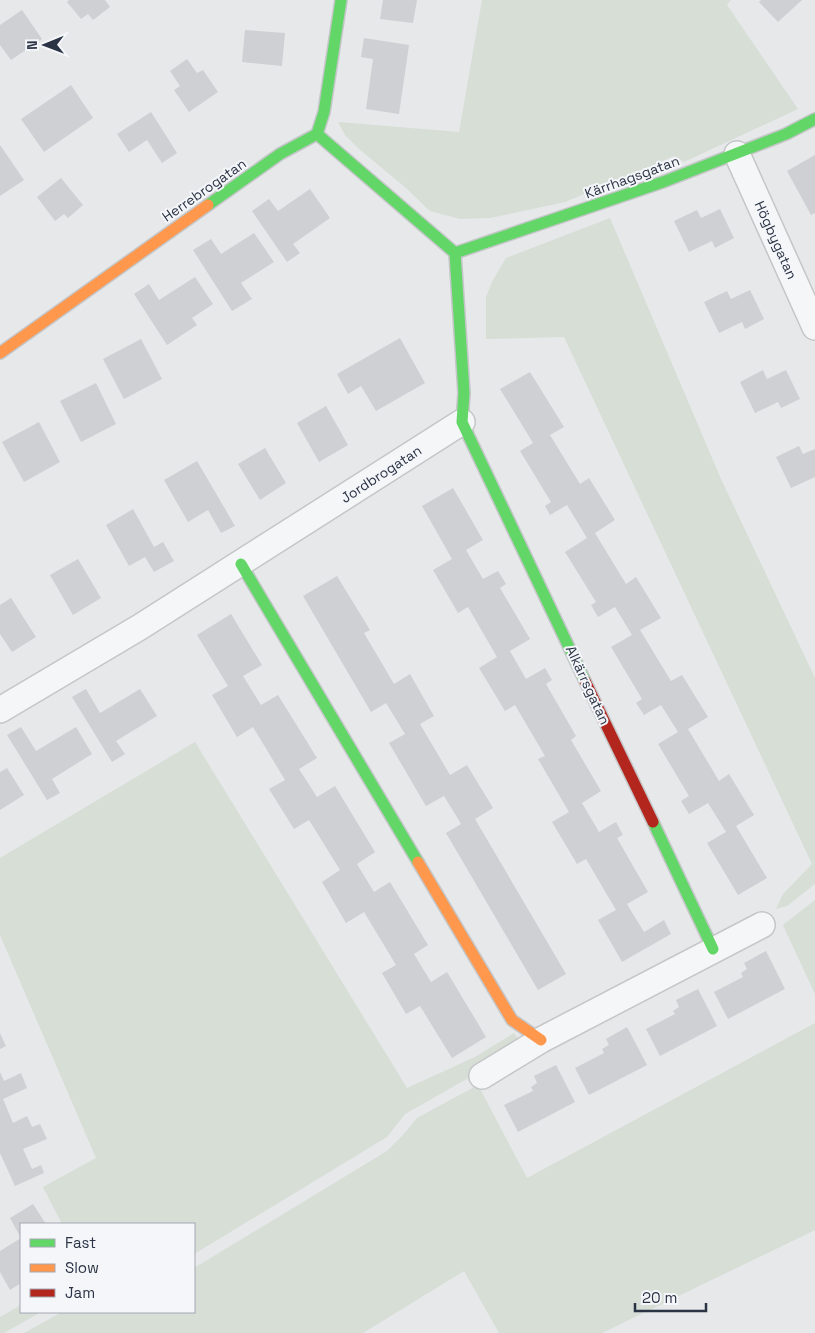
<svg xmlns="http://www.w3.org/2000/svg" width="815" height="1333" font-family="'Space Grotesk',sans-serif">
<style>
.green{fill:#d6ded6}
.building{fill:#ced0d3}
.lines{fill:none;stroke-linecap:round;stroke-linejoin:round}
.street-casing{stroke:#c4c6c8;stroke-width:28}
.fast-casing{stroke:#c4c6c8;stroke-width:14}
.slow-casing{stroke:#c4c6c8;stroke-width:14}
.jam-casing{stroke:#c4c6c8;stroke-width:14}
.street{stroke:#f5f6f7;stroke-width:25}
.fast{stroke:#63d668;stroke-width:11}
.slow{stroke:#ff974d;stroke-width:11}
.jam{stroke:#b3261e;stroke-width:11}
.labels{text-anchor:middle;stroke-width:4;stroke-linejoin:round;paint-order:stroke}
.street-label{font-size:14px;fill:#2b3445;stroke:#f4f6f9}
</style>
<rect width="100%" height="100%" fill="#e6e8ea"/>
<!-- green -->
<g class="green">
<path d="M482,0h249l-4,5 71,104 -114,53 -10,-6 -109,46 -75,16 -30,1 -30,-8 -24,-23 -48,-40 -13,-13 -7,-13 121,10z"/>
<path d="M610,218l111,261 94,199v206l-28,22 -11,3 7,-15 29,-30 -248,-527 -78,2v-42l6,-15 14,-24z"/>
<path d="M195,742l212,346 68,-31 39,-24 5,7v9l-114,65 -18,23 -193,117v-30h-132l-19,-37 53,-29 -96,-223v-77z"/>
<path d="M815,900v94l-32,-69z"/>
<path d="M815,1023v207l-213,103h-103l-35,-62 -101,62h-339l38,-21h132v-44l193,-117 16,-16 14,-17 61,-33 49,93z"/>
<path d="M21,1305v7h20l-37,21h-4v-16z"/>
</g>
<!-- building -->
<g class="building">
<path d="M69,0h36l5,7 -17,13 -5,-6 -7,5 -14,-17z"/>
<path d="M383,0h34l-4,23 -33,-4z"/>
<path d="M761,0h41l-24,22 -19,-20z"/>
<path d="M22,10l20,29 -31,21 -11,-15v-20z"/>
<path d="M245,30l40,3 -3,33 -40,-4z"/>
<path d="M364,38l45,7 -10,69 -33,-5 7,-50 -12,-2z"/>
<path d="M187,59l10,14 6,-3 15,22 -29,20 -15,-22 6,-4 -10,-15z"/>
<path d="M71,85l22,33 -49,34 -23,-33z"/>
<path d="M151,112l26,41 -15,10 -15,-23 -18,12 -12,-18z"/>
<path d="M0,145l24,35 -24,16z"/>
<path d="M815,155v58l-4,2 -24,-44z"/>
<path d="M61,178l22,27 -15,13 -4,-4 -9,7 -18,-24z"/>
<path d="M310,189l20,29 -37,26 7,9 -13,9 -35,-51 17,-12 9,12z"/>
<path d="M720,209l14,29 -19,10 -3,-7 -23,11 -15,-31 23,-11 4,8z"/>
<path d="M254,233l20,29 -33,21 11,16 -20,12 -39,-61 18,-11 10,15z"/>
<path d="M195,277l18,27 -21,14 5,7 -30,20 -33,-51 15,-10 10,16z"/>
<path d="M750,290l14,29 -19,10 -3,-7 -23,11 -15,-31 23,-11 4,8z"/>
<path d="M400,338l25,45 -49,28 -15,-25 -13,8 -11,-20z"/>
<path d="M141,339l21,40 -38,20 -21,-40z"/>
<path d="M763,370l4,9 19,-9 14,29 -19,9 -3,-6 -23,11 -15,-31z"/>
<path d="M530,372l34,55 -14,8 30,49 9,-6 26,42 -20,13 31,51 10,-7 25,41 -21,12 31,51 11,-6 26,42 -20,12 31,52 10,-7 25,41 -18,11 31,52 -29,17 -31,-52 19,-11 -18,-29 -19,11 -8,-13 8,-5 -31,-52 20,-12 -17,-27 -17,10 -8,-12 6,-4 -31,-52 21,-12 -17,-28 -17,10 -7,-12 5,-3 -31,-50 22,-14 -20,-33 -17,10 -5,-9 6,-4 -31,-51 13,-8 -33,-54z"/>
<path d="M96,383l20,41 -35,18 -21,-41z"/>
<path d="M326,406l22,39 -29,17 -22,-39z"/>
<path d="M39,422l21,40 -36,20 -22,-40z"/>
<path d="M799,446l4,8 12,-5v28l-24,11 -15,-31z"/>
<path d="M265,448l21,35 -26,17 -22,-36z"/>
<path d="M197,461l38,65 -14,7 -13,-23 -20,12 -24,-42z"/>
<path d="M453,488l30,52 -17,10 17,29 15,-8 8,13 -6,4 30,51 -20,12 16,28 19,-11 7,12 -6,4 30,52 -5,4 30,51 -19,12 17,29 17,-10 7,13 -6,3 31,54 -21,12 17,28 20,-12 7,14 -49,28 -24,-42 18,-10 -30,-51 -9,5 -25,-42 17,-10 -31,-53 7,-3 -30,-51 -10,6 -26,-43 18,-11 -29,-50 -10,6 -25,-43 19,-11 -30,-53z"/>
<path d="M133,509l21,38 9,-5 11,19 -20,11 -9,-15 -16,9 -23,-41z"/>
<path d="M78,559l23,39 -28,17 -23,-40z"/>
<path d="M337,576l33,54 -6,3 30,51 16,-10 24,42 -14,8 30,51 17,-10 26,43 -18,11 91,155 -28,16 -92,-157 15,-9 -17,-28 -18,10 -37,-63 16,-9 -19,-31 -15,9 -68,-116z"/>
<path d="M11,598l25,39 -24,15 -12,-18v-29z"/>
<path d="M231,614l31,51 -19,11 18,29 17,-10 39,63 -18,11 18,28 18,-11 40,66 -18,12 17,28 16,-10 38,63 -14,9 17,28 16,-10 39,65 -34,21 -32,-52 -14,8 -24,-41 14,-8 -32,-53 -18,11 -24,-41 18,-12 -31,-50 -15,9 -25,-40 16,-9 -32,-53 -16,10 -25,-42 16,-9 -31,-51z"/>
<path d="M86,689l14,24 40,-24 17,27 -41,25 9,13 -13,8 -40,-65z"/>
<path d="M21,727l15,24 40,-24 16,27 -40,25 8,14 -13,7 -40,-65z"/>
<path d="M7,768l17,27 -24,15v-38z"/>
<path d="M766,951l19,38 -57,30 -14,-27 29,-15 -2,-4 6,-4 -3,-6z"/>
<path d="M698,989l19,37 -57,30 -14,-27 29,-15 -2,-3 6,-4 -3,-7z"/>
<path d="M627,1027l20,38 -58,30 -14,-27 29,-15 -2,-4 7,-4 -3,-6z"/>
<path d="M0,1033l6,13 -6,3z"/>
<path d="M556,1065l19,37 -57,30 -14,-27 29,-14 -2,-4 6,-4 -3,-7z"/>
<path d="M0,1072l4,9 17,-8 6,15 -24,11 10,24 14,-7 5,11 8,-3 7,15 -24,10 9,20 9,-4 3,8 -29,13 -15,-33z"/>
<path d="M33,1204l13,20h-25v14l-11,-20z"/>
<path d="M21,1238v45l-11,7 -10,-18v-21z"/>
</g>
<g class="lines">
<defs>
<g id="street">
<path d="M737,154l78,173"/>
<path d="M0,710l140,-83 322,-205"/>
<path d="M482,1076l59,-36 221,-115"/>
</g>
<g id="fast">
<path d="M317,134l138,119 9,140 -2,29 123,259"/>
<path d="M208,205l72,-51 37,-20 7,-22 17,-112"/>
<path d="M455,253l208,-71 123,-48 29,-15"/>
<path d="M241,564l177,298"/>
<path d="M653,822l60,127"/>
</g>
<g id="slow">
<path d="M0,353l208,-148"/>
<path d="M418,862l94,158 29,20"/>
</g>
<path id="jam" d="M585,681l68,141"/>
</defs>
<!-- street casing -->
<use href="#street" class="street-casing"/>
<!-- fast casing -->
<use href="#fast" class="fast-casing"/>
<!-- slow casing -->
<use href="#slow" class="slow-casing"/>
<!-- jam casing -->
<use href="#jam" class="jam-casing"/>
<!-- street -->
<use href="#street" class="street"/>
<!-- fast -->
<use href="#fast" class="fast"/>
<!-- slow -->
<use href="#slow" class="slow"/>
<!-- jam -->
<use href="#jam" class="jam"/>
</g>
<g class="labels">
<!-- street labels -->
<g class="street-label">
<text transform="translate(632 177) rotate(-20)" y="5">Kärrhagsgatan</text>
<text transform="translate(204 190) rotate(-35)" y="5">Herrebrogatan</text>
<text transform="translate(776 240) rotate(66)" y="5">Högbygatan</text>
<text transform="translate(381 474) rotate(-33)" y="5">Jordbrogatan</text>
<text transform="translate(588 685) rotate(65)" y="5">Alkärrsgatan</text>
</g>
</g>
<!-- legend -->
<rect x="20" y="1223" width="175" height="90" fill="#f4f6f9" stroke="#a4a8b1"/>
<rect x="30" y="1239" width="25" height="8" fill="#63d668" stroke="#a4a8b1"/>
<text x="65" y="1248" font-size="15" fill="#2b3445">Fast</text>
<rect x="30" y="1264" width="25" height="8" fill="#ff974d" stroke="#a4a8b1"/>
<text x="65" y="1273" font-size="15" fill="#2b3445">Slow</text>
<rect x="30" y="1289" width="25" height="8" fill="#b3261e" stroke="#a4a8b1"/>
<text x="65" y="1298" font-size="15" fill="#2b3445">Jam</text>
<!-- north arrow -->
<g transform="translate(45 45) rotate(269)" stroke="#f4f6f9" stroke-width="4" paint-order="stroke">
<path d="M0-4L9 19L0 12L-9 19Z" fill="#2b3445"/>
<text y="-8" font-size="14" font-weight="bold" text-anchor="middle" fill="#2b3445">N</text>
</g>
<!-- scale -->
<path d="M635 1303v8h71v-8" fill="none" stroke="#2b3445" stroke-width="2.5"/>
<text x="642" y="1303" font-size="15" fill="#2b3445" stroke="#f4f6f9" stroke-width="4" paint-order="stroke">20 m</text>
</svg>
